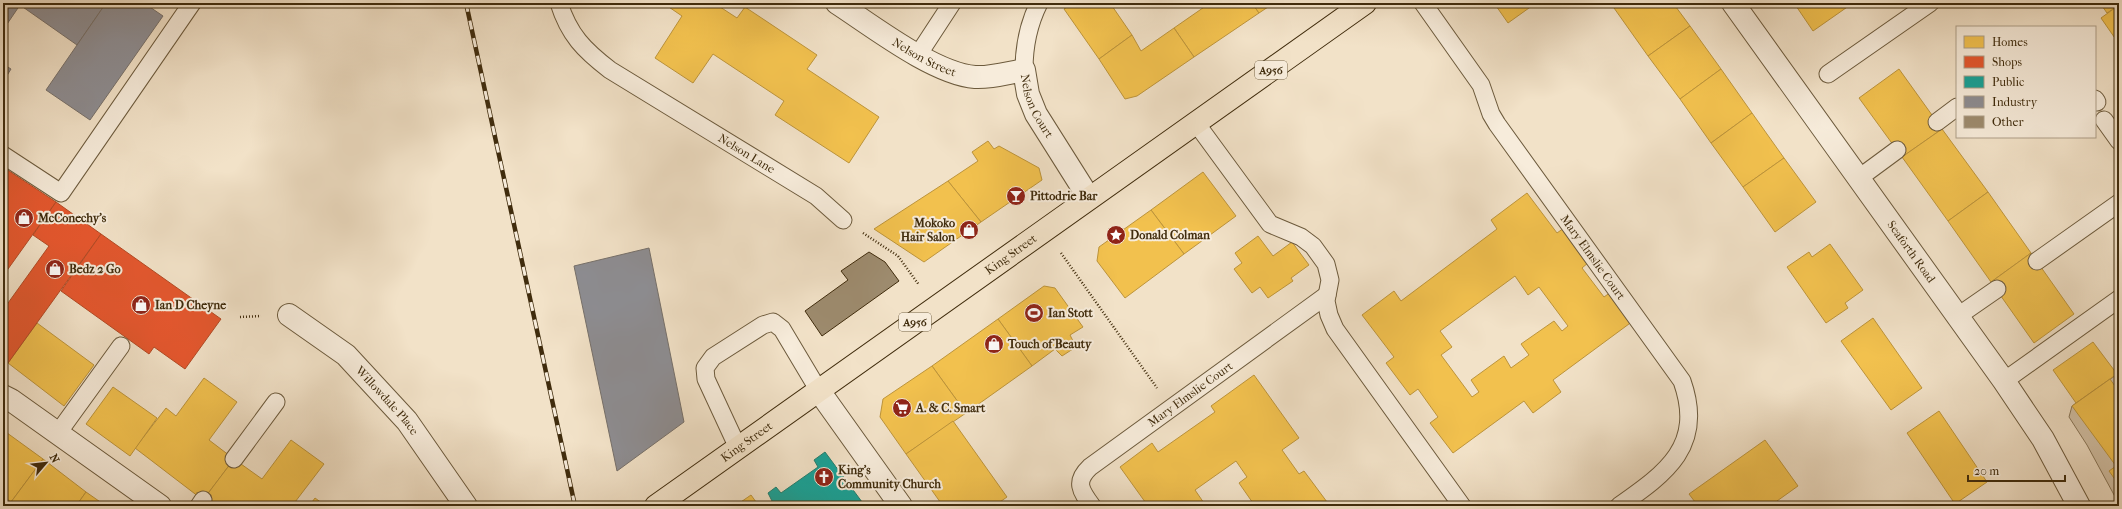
<svg xmlns="http://www.w3.org/2000/svg" width="2122" height="509" font-family="'IM FELL French Canon',serif">
<style>
.green{fill:#d4c3a8;stroke:#8a785a}
.homes{fill:#f2c14e;stroke:#bd943a;fill-rule:evenodd}
.shops{fill:#e4572e;stroke:#b34a24}
.public{fill:#17a398;stroke:#237f6e}
.industry{fill:#8d8d92;stroke:#76706a}
.building{fill:#9d8b6e;stroke:#402c0d}
.lines{fill:none;stroke-linecap:round;stroke-linejoin:round}
.service-casing{stroke:#6c5a3c;stroke-width:19}
.minor-casing{stroke:#6c5a3c;stroke-width:24}
.tertiary-casing{stroke:#6c5a3c;stroke-width:24}
.primary-casing{stroke:#402c0d;stroke-width:24}
.path{stroke:#402c0d;stroke-width:2.5;stroke-dasharray:1 2;stroke-linecap:butt}
.service{stroke:#f7ecdb;stroke-width:17}
.minor{stroke:#f7ecdb;stroke-width:22}
.tertiary{stroke:#f7ecdb;stroke-width:22}
.primary{stroke:#f2e2c8;stroke-width:22}
.rail-casing{stroke:#402c0d;stroke-width:4.5}
.rail{stroke:#f7ecdb;stroke-width:3;stroke-dasharray:9;stroke-linecap:butt}
.labels{text-anchor:middle;stroke-width:4;stroke-linejoin:round;paint-order:stroke}
.shield{fill:#f7ecdb;stroke:#77664b;stroke-width:1}
.shield-label{font-size:11px;font-weight:bold;fill:#402c0d}
.street-label{font-size:12px;fill:#402c0d;stroke:#f7ecdb}
.poi-label{font-size:12px;font-weight:bold;fill:#402c0d;stroke:#f7ecdb;text-anchor:start}
</style>
<rect width="100%" height="100%" fill="#f2e2c8"/>
<filter id="stains"><feTurbulence type="fractalNoise" baseFrequency=".005" numOctaves="4"/><feColorMatrix values="0 0 0 0 .2 0 0 0 0 .09 0 0 0 0 .02 0 0 0 .5 -.17"/></filter>
<radialGradient id="worn" r=".72"><stop offset=".6" stop-color="#630" stop-opacity="0"/><stop offset="1" stop-color="#630" stop-opacity=".3"/></radialGradient>
<!-- green -->
<path class="green" d="M2119,373v131l-32,-59 -18,-28 3,-11z"/>
<!-- homes -->
<g class="homes">
<path d="M663,3h51l23,15 8,-11 72,48 -10,14 72,48 -30,46 -74,-48 9,-14 -71,-47 -20,29 -38,-25 27,-42z"/>
<path d="M1073,3h37l22,32 -33,24 -35,-50z"/>
<path d="M1210,3h42l7,10 -65,44 -20,-29z"/>
<path d="M1252,3h22l-15,10z"/>
<path d="M1494,3h42l-28,20z"/>
<path d="M1614,3h59l17,23 -42,30 -34,-48z"/>
<path d="M1794,3h59l-40,28z"/>
<path d="M2100,3h19v2l-12,8z"/>
<path d="M2119,5v39l-18,-26z"/>
<path d="M1690,26l31,43 -41,30 -32,-43z"/>
<path d="M1174,28l20,29 -57,39 -12,3 -26,-40 33,-24 9,16z"/>
<path d="M1721,69l31,44 -41,30 -31,-44z"/>
<path d="M1899,69l43,60 -40,28 -43,-59z"/>
<path d="M1752,113l32,45 -41,29 -32,-44z"/>
<path d="M1942,129l46,63 -40,29 -46,-64z"/>
<path d="M988,141l6,8 5,-3 40,22 3,12 -61,42 -33,-41 30,-20 -6,-9z"/>
<path d="M1784,158l32,44 -41,30 -32,-45z"/>
<path d="M1203,172l33,44 -52,38 -33,-44z"/>
<path d="M948,181l33,41 -57,40 -50,-33z"/>
<path d="M1988,192l43,61 -40,29 -43,-61z"/>
<path d="M1527,193l30,40 7,-5 25,34 -7,6 22,29 7,-5 22,29 -80,59 8,12 -28,21 -9,-12 -71,52 -23,-30 8,-6 -20,-28 -8,6 -24,-32 8,-6 -32,-42 32,-24 7,10 96,-72 -6,-9zM1515,276l13,19 11,-8 29,39 -6,5 -8,-10 -33,23 8,11 -18,13 -7,-12 -33,24 8,12 -7,5 -31,-42 11,-8 -12,-16z"/>
<path d="M1151,210l33,44 -59,44 -28,-37 2,-14z"/>
<path d="M1258,236l15,20 19,-14 17,23 -18,13 2,3 -25,17 -8,-11 -8,6 -18,-24 8,-6 -7,-10z"/>
<path d="M1830,244l33,46 -18,13 3,5 -22,15 -39,-56 22,-15 3,5z"/>
<path d="M2031,253l43,61 -40,29 -43,-61z"/>
<path d="M1044,286l11,2 28,39 -13,8 6,12 -14,9 -7,-7 -23,17 -34,-47z"/>
<path d="M1873,318l49,70 -31,22 -50,-69z"/>
<path d="M998,319l34,47 -66,47 -34,-47z"/>
<path d="M37,323l57,42 -30,41 -56,-43z"/>
<path d="M2093,342l24,32 -41,29 -23,-33z"/>
<path d="M932,366l34,47 -60,41 -26,-37 3,-18z"/>
<path d="M1254,375l45,63 -17,12 17,24 5,-3 26,35h-75l-16,-23 8,-6 -11,-16 -41,29 11,16h-58l-28,-39 32,-24 6,9 57,-40 -4,-6z"/>
<path d="M204,378l33,24 -28,38 25,19 -31,41 -68,-52 31,-40 10,8z"/>
<path d="M2110,379l9,13v72l-3,2 -44,-60z"/>
<path d="M113,387l44,31 -27,38 -44,-32z"/>
<path d="M1939,411l48,71 -32,22 -48,-71z"/>
<path d="M953,421l54,76 -13,9h-51l-37,-52z"/>
<path d="M3,430l40,29 -32,43 -8,-6z"/>
<path d="M291,440l33,24 -32,42h-80l-9,-6 31,-41 28,20z"/>
<path d="M1765,440l33,46 -21,15v5h-79l-9,-12z"/>
<path d="M43,459l43,33 -10,14h-59l-6,-4z"/>
<path d="M2119,464v21l-10,-14z"/>
<path d="M86,492l20,14h-30z"/>
<path d="M751,495l8,11h-24z"/>
<path d="M315,498l11,8h-17z"/>
</g>
<!-- shops -->
<g class="shops">
<path d="M3,167l53,35 -53,74z"/>
<path d="M56,202l45,32 -93,129 -5,-3v-50l46,-64 -16,-11z"/>
<path d="M101,234l120,85 -36,50 -31,-22 -5,7 -88,-63z"/>
</g>
<!-- public -->
<path class="public" d="M825,452l40,54h-94l1,-5 -4,-8 8,-6 5,6 37,-26 -4,-7z"/>
<!-- industry -->
<g class="industry">
<path d="M3,3h14l3,2 -17,25z"/>
<path d="M21,3h85l-29,42 -57,-40z"/>
<path d="M106,3h38l19,13 -73,104 -44,-30z"/>
<path d="M3,64l8,5 -8,13z"/>
<path d="M649,248l35,174 -67,49 -43,-205z"/>
</g>
<!-- building -->
<path class="building" d="M869,252l16,10 14,19 -77,55 -17,-25 43,-31 -7,-9z"/>
<g class="lines">
<defs>
<g id="service">
<path id="s1" d="M559,3c10,32 25,47 51,67l206,126 27,24"/>
<path id="s2" d="M1423,3l58,82 10,29 6,10 185,257c23,65 -16,92 -63,125"/>
<path d="M918,55l34,-52"/>
<path d="M1024,70c0,-24 4,-45 15,-67"/>
<path d="M1828,74l102,-71"/>
<path d="M2095,99l2,3"/>
<path d="M2104,120l15,21"/>
<path d="M1937,122l20,-15"/>
<path d="M1196,123l74,101 31,13 12,9 13,18 4,16 -4,21 3,14 6,14 127,177"/>
<path d="M3,155l58,38 131,-190"/>
<path d="M1859,178l38,-28"/>
<path d="M2037,261l82,-58"/>
<path d="M1958,316l39,-27"/>
<path d="M2004,381l115,-82"/>
<path d="M58,433l63,-87"/>
<path d="M738,448l-32,-69 -1,-11 8,-11 50,-32 10,-3 9,7 37,62"/>
<path d="M234,459l42,-57"/>
<path d="M199,506l4,-6"/>
<path id="s3" d="M1092,506c-11,-15 -18,-24 -2,-39l237,-172"/>
</g>
<g id="minor">
<path id="s4" d="M837,3c34,22 97,71 138,74 16,1 32,-4 49,-7l4,24 8,20 53,84"/>
<path id="s5" d="M1733,3l271,378 39,58 36,67"/>
<path id="s6" d="M289,315l57,40 61,66 59,85"/>
<path d="M3,396l8,4 149,106"/>
</g>
<path id="tertiary" d="M819,391l82,115"/>
<g id="primary">
<path id="s7" d="M656,506l709,-503"/>
</g>
</defs>
<!-- service casing -->
<use href="#service" class="service-casing"/>
<!-- minor casing -->
<use href="#minor" class="minor-casing"/>
<!-- tertiary casing -->
<use href="#tertiary" class="tertiary-casing"/>
<!-- primary casing -->
<use href="#primary" class="primary-casing"/>
<!-- path -->
<g class="path">
<path d="M863,233l35,23 21,29"/>
<path d="M1061,253l96,135"/>
<path d="M240,317l21,-1"/>
</g>
<!-- service -->
<use href="#service" class="service"/>
<!-- minor -->
<use href="#minor" class="minor"/>
<!-- tertiary -->
<use href="#tertiary" class="tertiary"/>
<!-- primary -->
<use href="#primary" class="primary"/>
<defs>
<path id="rail" d="M466,3l109,503"/>
</defs>
<!-- rail casing -->
<use href="#rail" class="rail-casing"/>
<!-- rail -->
<use href="#rail" class="rail"/>
</g>
<!-- icons -->
<defs>
<symbol id="bar-disc" viewBox="-11 -11 22 22"><circle r="9.5" fill="#8f2418" stroke="#f7ecdb"/><path d="M-6-5H6L.8 .8V4.5H3.5V6h-7V4.5H-.8V.8Z" fill="#fff"/></symbol>
<symbol id="shop-disc" viewBox="-11 -11 22 22"><circle r="9.5" fill="#8f2418" stroke="#f7ecdb"/><path d="M-5-2.5h2.3a2.7 3.5 0 0 1 5.4 0H5L5.5 6h-11ZM-1.5-2.5h3a1.5 2.3 0 0 0-3 0Z" fill="#fff"/></symbol>
<symbol id="sight-disc" viewBox="-11 -11 22 22"><circle r="9.5" fill="#8f2418" stroke="#f7ecdb"/><path d="M0-6L1.8-2.2L6-1.7L2.9 1.2L3.7 5.4L0 3.3L-3.7 5.4L-2.9 1.2L-6-1.7L-1.8-2.2Z" fill="#fff"/></symbol>
<symbol id="stadium-disc" viewBox="-11 -11 22 22"><circle r="9.5" fill="#8f2418" stroke="#f7ecdb"/><path d="M0-5a6.5 5 0 1 0 0 10a6.5 5 0 1 0 0-10ZM-3.5-1.8h7v3.6h-7Z" fill="#fff"/></symbol>
<symbol id="supermarket-disc" viewBox="-11 -11 22 22"><circle r="9.5" fill="#8f2418" stroke="#f7ecdb"/><path d="M-6-5.5h2.5l.6 2H6L4.5 2H-2.5L-4.4-4H-6ZM-1.5 3.2a1.3 1.3 0 1 0 .1 0ZM3 3.2a1.3 1.3 0 1 0 .1 0Z" fill="#fff"/></symbol>
<symbol id="church-disc" viewBox="-11 -11 22 22"><circle r="9.5" fill="#8f2418" stroke="#f7ecdb"/><path d="M-1.2-6h2.4v3.5h3.3v2.4h-3.3V6h-2.4V-.1h-3.3v-2.4h3.3Z" fill="#fff"/></symbol>
</defs>
<g fill-rule="evenodd">
<use href="#bar-disc" x="1005" y="185" width="22" height="22"/>
<use href="#shop-disc" x="13" y="207" width="22" height="22"/>
<use href="#shop-disc" x="958" y="219" width="22" height="22"/>
<use href="#sight-disc" x="1105" y="224" width="22" height="22"/>
<use href="#shop-disc" x="44" y="258" width="22" height="22"/>
<use href="#shop-disc" x="130" y="294" width="22" height="22"/>
<use href="#stadium-disc" x="1023" y="302" width="22" height="22"/>
<use href="#shop-disc" x="983" y="333" width="22" height="22"/>
<use href="#supermarket-disc" x="891" y="397" width="22" height="22"/>
<use href="#church-disc" x="813" y="466" width="22" height="22"/>
</g>
<g class="labels">
<!-- shield labels -->
<g class="shield">
<rect x="1255" y="61" width="32" height="18" rx="3"/>
<rect x="899" y="313" width="32" height="18" rx="3"/>
</g>
<g class="shield-label">
<text x="1271" y="74">A956</text>
<text x="915" y="326">A956</text>
</g>
<!-- street labels -->
<g class="street-label">
<text dy="4" stroke="none"><textPath href="#s4" startOffset="103">Nelson Street</textPath></text>
<text dy="4" stroke="none"><textPath href="#s4" startOffset="246">Nelson Court</textPath></text>
<text dy="4" stroke="none"><textPath href="#s1" startOffset="246">Nelson Lane</textPath></text>
<text dy="4" stroke="none"><textPath href="#s5" startOffset="306">Seaforth Road</textPath></text>
<text dy="4" stroke="none"><textPath href="#s7" startOffset="435">King Street</textPath></text>
<text dy="4" stroke="none"><textPath href="#s2" startOffset="307">Mary Elmslie Court</textPath></text>
<text dy="4" stroke="none"><textPath href="#s3" startOffset="169">Mary Elmslie Court</textPath></text>
<text dy="4" stroke="none"><textPath href="#s6" startOffset="131">Willowdale Place</textPath></text>
<text dy="4" stroke="none"><textPath href="#s7" startOffset="111">King Street</textPath></text>
</g>
<!-- poi labels -->
<g class="poi-label">
<text x="1030" y="200">Pittodrie Bar</text>
<text x="38" y="222">McConechy's</text>
<text x="955" y="227" text-anchor="end">Mokoko<tspan x="955" dy="14">Hair Salon</tspan></text>
<text x="1130" y="239">Donald Colman</text>
<text x="69" y="273">Bedz 2 Go</text>
<text x="155" y="309">Ian D Cheyne</text>
<text x="1048" y="317">Ian Stott</text>
<text x="1008" y="348">Touch of Beauty</text>
<text x="916" y="412">A. &amp; C. Smart</text>
<text x="838" y="474">King's<tspan x="838" dy="14">Community Church</tspan></text>
</g>
</g>
<!-- margin -->
<rect width="2122" height="509" fill="none" stroke="#f2e2c8" stroke-width="16"/>
<rect x="4" y="4" width="2114" height="501" fill="none" stroke="#402c0d" stroke-width="2"/>
<rect x="8" y="8" width="2106" height="493" fill="none" stroke="#402c0d"/>
<!-- legend -->
<rect x="1956" y="26" width="140" height="112" fill="#f7ecdb" stroke="#ae9f89"/>
<rect x="1964" y="36" width="20" height="12" fill="#f2c14e" stroke="#ae9f89"/>
<text x="1992" y="46" font-size="12" fill="#402c0d">Homes</text>
<rect x="1964" y="56" width="20" height="12" fill="#e4572e" stroke="#ae9f89"/>
<text x="1992" y="66" font-size="12" fill="#402c0d">Shops</text>
<rect x="1964" y="76" width="20" height="12" fill="#17a398" stroke="#ae9f89"/>
<text x="1992" y="86" font-size="12" fill="#402c0d">Public</text>
<rect x="1964" y="96" width="20" height="12" fill="#8d8d92" stroke="#ae9f89"/>
<text x="1992" y="106" font-size="12" fill="#402c0d">Industry</text>
<rect x="1964" y="116" width="20" height="12" fill="#9d8b6e" stroke="#ae9f89"/>
<text x="1992" y="126" font-size="12" fill="#402c0d">Other</text>
<!-- north arrow -->
<g transform="translate(46 463) rotate(62)" stroke="#f7ecdb" stroke-width="3" paint-order="stroke">
<path d="M0-3L7 15L0 10L-7 15Z" fill="#402c0d"/>
<text y="-6" font-size="11" font-weight="bold" text-anchor="middle" fill="#402c0d">N</text>
</g>
<!-- scale -->
<path d="M1968 475v6h97v-6" fill="none" stroke="#402c0d" stroke-width="2"/>
<text x="1974" y="475" font-size="12" fill="#402c0d" stroke="#f7ecdb" stroke-width="3" paint-order="stroke">20 m</text>
<rect width="100%" height="100%" filter="url(#stains)"/>
<rect width="100%" height="100%" fill="url(#worn)"/>
</svg>
